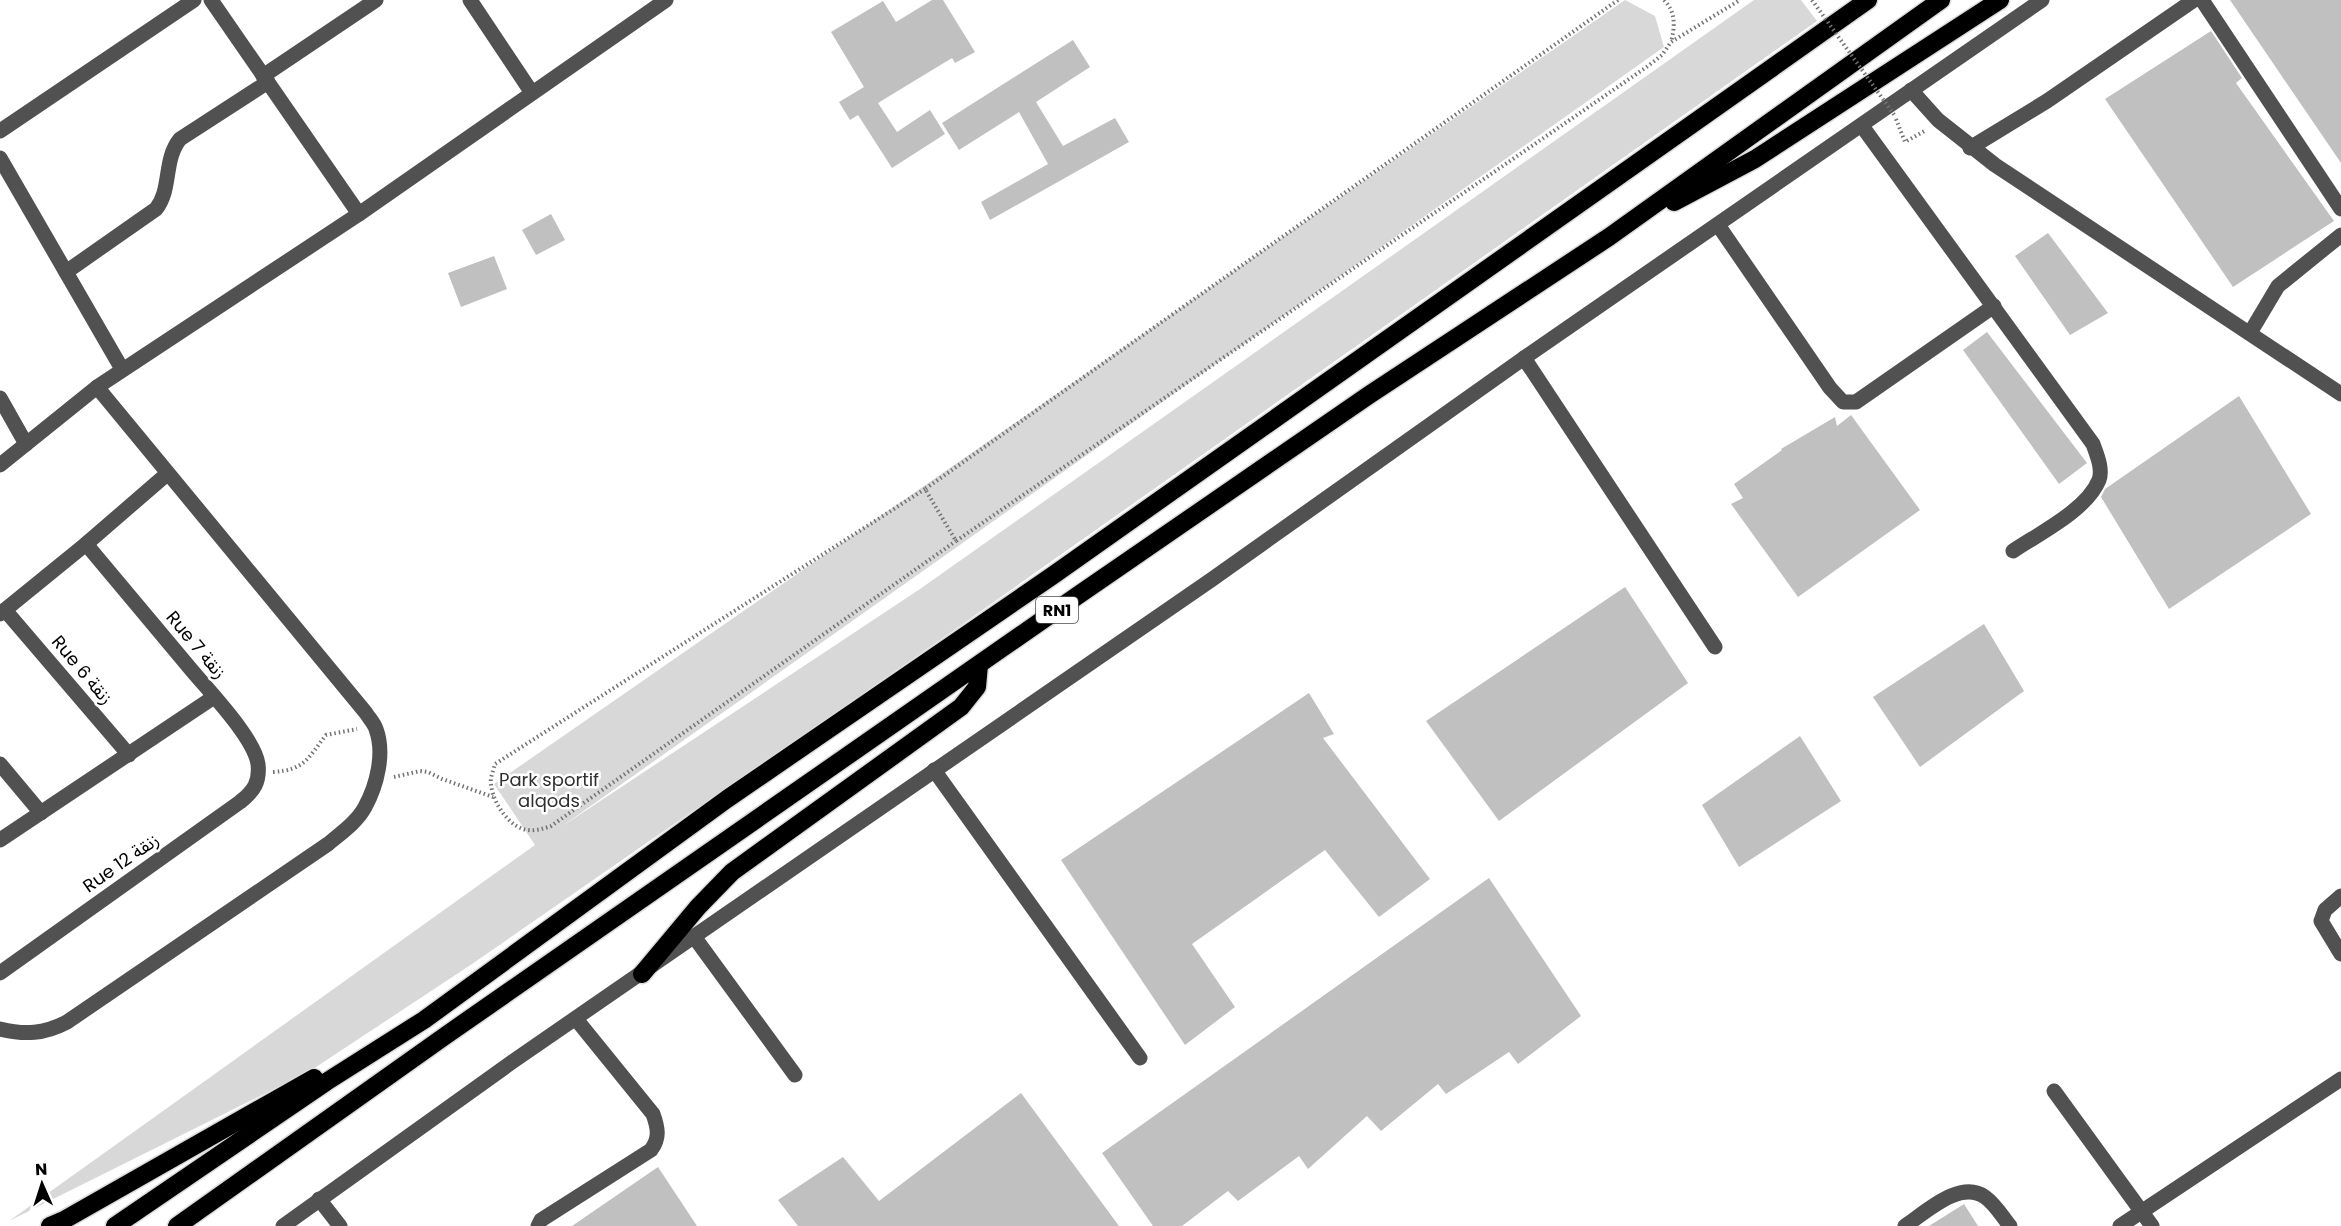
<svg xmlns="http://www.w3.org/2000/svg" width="2341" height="1226" font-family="Poppins,'Noto Sans Arabic',sans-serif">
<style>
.green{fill:#d8d8d8}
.building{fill:#c0c0c0}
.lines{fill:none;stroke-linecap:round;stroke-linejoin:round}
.highway-casing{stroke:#dbdbdb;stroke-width:21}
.path{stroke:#737373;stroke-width:4;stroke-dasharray:1.5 3;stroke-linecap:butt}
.minor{stroke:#515151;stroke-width:15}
.highway{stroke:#000;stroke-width:18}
.path-bridge{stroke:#737373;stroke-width:4;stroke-dasharray:1.5 3;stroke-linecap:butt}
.labels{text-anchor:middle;stroke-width:5;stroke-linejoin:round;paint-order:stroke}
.shield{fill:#fff;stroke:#4c4c4c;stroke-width:1.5}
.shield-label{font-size:16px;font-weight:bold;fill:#000}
.street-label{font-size:18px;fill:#000;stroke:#fff}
.park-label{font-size:18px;fill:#2f2f2f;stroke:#fff}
</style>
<rect width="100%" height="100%" fill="#fff"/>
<!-- green -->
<path class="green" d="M1625,0l30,16 9,31 -1103,780 359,-238 834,-589h47l16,21 -870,614 -475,329 -162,107 -301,150 526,-376 -41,-61z"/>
<!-- building -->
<g class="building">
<path d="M932,0h11l32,52 -20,11 -3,-5 -74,45 19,29 33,-22 15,24 -53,34 -34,-53 -8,5 -11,-18 25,-15 -33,-55 52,-31 13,21z"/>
<path d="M2230,0h111v163z"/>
<path d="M2211,31l31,47 -6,5 98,138 -101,66 -128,-188z"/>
<path d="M1073,40l17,27 -54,35 27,44 52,-28 14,24 -139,78 -9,-18 67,-38 -29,-52 -60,38 -17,-27z"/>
<path d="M551,214l14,26 -29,15 -14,-25z"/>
<path d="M2048,233l60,80 -38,22 -55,-79z"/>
<path d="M494,256l13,33 -46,18 -13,-34z"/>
<path d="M1987,332l100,131 -28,21 -96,-134z"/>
<path d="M2239,396l72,118 -142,95 -68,-112 4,-8z"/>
<path d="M1851,415l69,95 -122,87 -67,-93 12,-6 -9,-14 48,-34 -1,-1 54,-32 2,9z"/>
<path d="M1625,587l63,96 -189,138 -73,-100z"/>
<path d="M1984,624l40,67 -104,76 -47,-70z"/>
<path d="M1309,693l25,41 -11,4 107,141 -51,38 -54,-67 -133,94 43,63 -50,38 -124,-185z"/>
<path d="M1800,736l41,65 -102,66 -37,-62z"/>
<path d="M1489,878l92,138 -63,48 -9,-12 -63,42 -8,-10 -57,47 -14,-15 -59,53 -9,-13 -61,45 -10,-10 -46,35h-29l-51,-73z"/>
<path d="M1021,1093l98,133h-321l-20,-26 65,-43 36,44z"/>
<path d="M658,1167l39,59h-125z"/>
<path d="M1964,1204l14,22h-49z"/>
</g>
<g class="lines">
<defs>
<g id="highway">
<path d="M1674,202l81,-43 245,-159"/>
<path d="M642,974l56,-67 34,-35 229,-165 16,-20 2,-22"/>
<path d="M50,1226l14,-6 250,-142"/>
<path d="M115,1226l211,-144 98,-62 303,-221 325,-223 816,-576"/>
<path d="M177,1226l268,-190 632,-440 292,-201 240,-158 332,-237"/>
</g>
</defs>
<!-- highway casing -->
<use href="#highway" class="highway-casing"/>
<!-- path -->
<g class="path">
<path d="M1618,0l-693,489 31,52 605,-415 87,-60 14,-11 9,-13 69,-42"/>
<path d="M1664,0c12,12 11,27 7,42"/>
<path d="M1896,119l9,23 21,-12"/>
<path d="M925,489l-430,275c-1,4 -3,9 -4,14 -2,18 14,45 32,51 9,3 20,0 28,-3l405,-285"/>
<path d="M273,772c32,-2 35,-14 53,-37l31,-6"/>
<path d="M394,777l26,-6 8,1 14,7 51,18"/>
</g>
<!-- minor -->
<g class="minor">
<path d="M211,0l148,214"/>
<path d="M470,0l62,93"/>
<path d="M2202,0l139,209"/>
<path d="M263,76l113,-76"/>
<path d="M1911,90l27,30 57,45 346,229"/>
<path d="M1862,126l231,318c4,11 10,25 6,36 -12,30 -61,54 -86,71"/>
<path d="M0,131l194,-131"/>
<path d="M1970,148l77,-47 147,-101"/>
<path d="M0,158l122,211"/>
<path d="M1718,225l112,163 13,14h13l138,-96"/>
<path d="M66,272l90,-63c16,-20 7,-49 24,-70l88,-57"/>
<path d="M2250,333l28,-47 63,-51"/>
<path d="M1524,358l191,289"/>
<path d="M0,398l26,46"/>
<path d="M0,465l97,-78 262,-173 307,-214"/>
<path d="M5,610l124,145"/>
<path d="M0,614l86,-70 81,-70"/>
<path d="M0,764l41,49"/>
<path d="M934,770l206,288"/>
<path d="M0,840l214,-143"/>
<path d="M2341,896l-16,14 -4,11 20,33"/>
<path d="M695,938l100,137"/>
<path d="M0,973l240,-171c14,-11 20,-20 18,-38 -4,-27 -51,-75 -69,-97 -34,-41 -69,-82 -103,-123"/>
<path d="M0,1029c25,6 44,5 67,-7l261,-178c13,-11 29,-22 37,-37 12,-22 20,-54 11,-78 -2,-6 -7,-11 -10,-16l-269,-326"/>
<path d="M2054,1091l98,135"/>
<path d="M319,1199l21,27"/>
<path d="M283,1226l229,-164 699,-482 313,-222 518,-358"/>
<path d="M538,1226l3,-6 110,-70c9,-12 7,-22 2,-36l-77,-95"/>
<path d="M1905,1226c20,-13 55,-47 80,-29 10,7 17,19 25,29"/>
<path d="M2120,1226l221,-147"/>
</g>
<!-- highway -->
<use href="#highway" class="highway"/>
<!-- path-bridge -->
<path class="path-bridge" d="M1812,0l83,116"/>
</g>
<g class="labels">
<!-- shield labels -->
<rect class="shield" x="1036" y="597" width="42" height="26" rx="4.5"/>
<g class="shield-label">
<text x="1057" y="616">RN1</text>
</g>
<!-- street labels -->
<g class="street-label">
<text transform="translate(196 645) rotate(50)" y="6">Rue 7 زنقة</text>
<text transform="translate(82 670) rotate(50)" y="6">Rue 6 زنقة</text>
<text transform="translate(121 863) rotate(-35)" y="6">Rue 12 زنقة</text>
</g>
<!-- park labels -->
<g class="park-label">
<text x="549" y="786">Park sportif<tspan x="549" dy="21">alqods</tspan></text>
</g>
</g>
<!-- north arrow -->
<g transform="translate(42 1184) rotate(357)" stroke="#ffffff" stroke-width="4.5" paint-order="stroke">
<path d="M0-4.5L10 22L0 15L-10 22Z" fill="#000000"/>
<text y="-9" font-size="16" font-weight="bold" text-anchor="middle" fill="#000000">N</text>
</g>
</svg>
